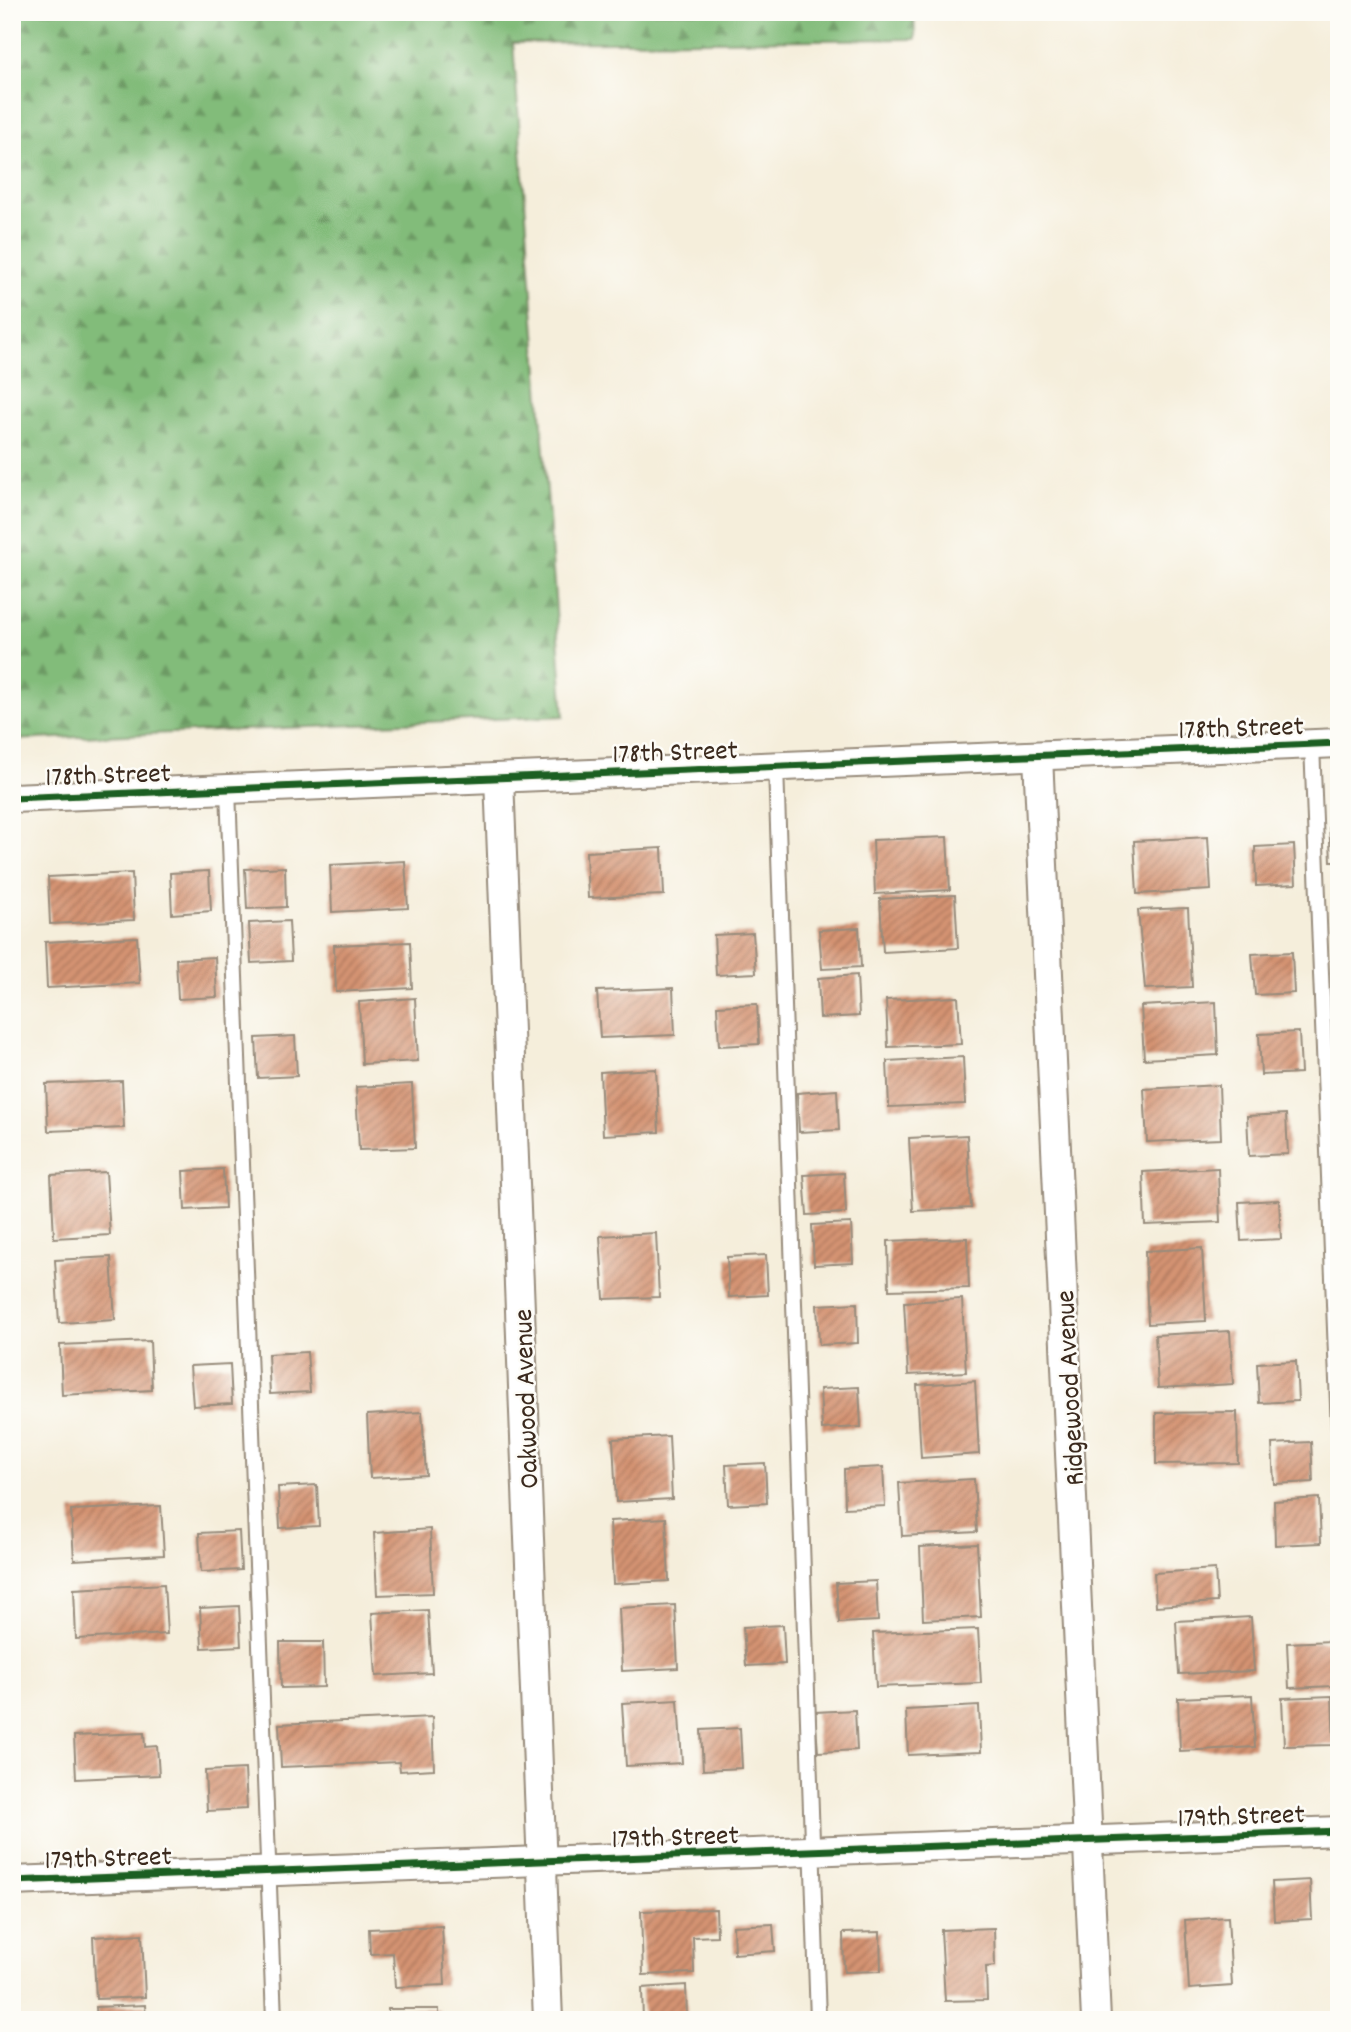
<svg xmlns="http://www.w3.org/2000/svg" width="1351" height="2032" font-family="Dekko,sans-serif">
<style>
.forest{fill:url(#forest-firs);stroke:#5e734c;stroke-width:2}
.building{fill:url(#building-hatch)}
.lines{fill:none;stroke-linecap:round;stroke-linejoin:round}
.service-casing{stroke:#988c7c;stroke-width:18}
.minor-casing{stroke:#988c7c;stroke-width:32}
.service{stroke:#fff;stroke-width:14}
.minor{stroke:#fff;stroke-width:28}
.cycleway-casing{stroke:#fdfcf7;stroke-width:11}
.cycleway{stroke:#1b5e20;stroke-width:7}
.labels{text-anchor:middle;stroke-width:5;stroke-linejoin:round;paint-order:stroke}
.street-label{font-size:28px;fill:#3b2a1e;stroke:#fdfcf7}
</style>
<defs>
<pattern id="forest-firs" width="22" height="20" patternUnits="userSpaceOnUse" patternTransform="scale(1.75)"><rect width="22" height="20" fill="#82bc7a"/><path d="M5 1l3.5 6h-7zM16 11l3.5 6h-7z" fill="#6c9963"/></pattern>
<pattern id="building-hatch" width="6" height="6" patternUnits="userSpaceOnUse" patternTransform="scale(1.75)"><rect width="6" height="6" fill="#d49372"/><path d="M-1 1l2-2M0 6l6-6M5 7l2-2" fill="none" stroke="#ad785d"/></pattern>
</defs>
<rect width="100%" height="100%" fill="#fdfcf7"/>
<filter id="ink" filterUnits="userSpaceOnUse"><feTurbulence type="fractalNoise" baseFrequency=".0143" numOctaves="2"/><feDisplacementMap in="SourceGraphic" scale="14" xChannelSelector="R" yChannelSelector="G"/><feConvolveMatrix kernelMatrix="1 2 1 2 8 2 1 2 1" color-interpolation-filters="sRGB"/></filter>
<filter id="wash" filterUnits="userSpaceOnUse"><feTurbulence type="fractalNoise" baseFrequency=".00686" numOctaves="4" result="noise"/><feDisplacementMap in="SourceGraphic" scale="28" xChannelSelector="R" yChannelSelector="G"/><feGaussianBlur stdDeviation="1.57" result="paint"/><feColorMatrix in="noise" values="0 0 0 0 0 0 0 0 0 0 0 0 0 0 0 0 0 1.4 0 .05"/><feComposite in="paint" operator="in"/></filter>
<g filter="url(#wash)">
<rect width="100%" height="100%" fill="#f5eedb"/>
<!-- forest -->
<path class="forest" d="M12,12h902l1,27 -402,4 51,673 -552,24z"/>
<g id="blocks">
<!-- building -->
<g class="building">
<path d="M1339,820v41h-8l-2,-40z"/>
<path d="M947,837l3,53 -75,4 -2,-54z"/>
<path d="M1208,837l3,53 -74,4 -3,-53z"/>
<path d="M1294,845l2,39 -40,2 -1,-39z"/>
<path d="M662,848l2,47 -76,3 -2,-46z"/>
<path d="M405,861l3,47 -76,4 -2,-47z"/>
<path d="M285,867l1,40 -39,2 -2,-40z"/>
<path d="M209,871l2,40 -39,3 -2,-41z"/>
<path d="M132,873l2,47 -84,4 -2,-47z"/>
<path d="M955,895l3,53 -75,4 -3,-53z"/>
<path d="M1188,908l4,79 -47,2 -7,-79z"/>
<path d="M1339,911v41h-4l-2,-40z"/>
<path d="M289,921l2,40 -40,2 -2,-40z"/>
<path d="M859,928l2,39 -39,2 -3,-39z"/>
<path d="M753,933l3,40 -40,2 -2,-40z"/>
<path d="M137,937l3,46 -93,5 -2,-46z"/>
<path d="M410,942l2,46 -76,4 -2,-47z"/>
<path d="M1292,952l2,41 -39,2 -3,-41z"/>
<path d="M215,957l2,40 -39,2 -2,-40z"/>
<path d="M857,975l2,41 -39,2 -2,-40z"/>
<path d="M673,988l2,47 -75,3 -3,-47z"/>
<path d="M958,997l3,47 -73,3 -2,-47z"/>
<path d="M415,998l3,63 -56,3 -3,-62z"/>
<path d="M1216,1002l2,53 -74,4 -3,-53z"/>
<path d="M757,1004l2,40 -40,2 -2,-40z"/>
<path d="M1299,1032l2,41 -40,2 -2,-41z"/>
<path d="M295,1036l2,40 -39,2 -2,-40z"/>
<path d="M963,1057l2,47 -76,3 -2,-46z"/>
<path d="M656,1069l3,63 -56,3 -3,-63z"/>
<path d="M122,1081l2,47 -76,3 -2,-47z"/>
<path d="M412,1084l3,64 -56,2 -3,-63z"/>
<path d="M1219,1085l2,54 -74,3 -3,-53z"/>
<path d="M837,1090l2,40 -40,2 -2,-39z"/>
<path d="M1286,1114l2,40 -39,2 -2,-40z"/>
<path d="M967,1135l4,73 -58,3 -4,-73z"/>
<path d="M1218,1168l2,54 -75,3 -2,-53z"/>
<path d="M223,1169l2,39 -40,2 -2,-39z"/>
<path d="M106,1172l4,63 -56,3 -3,-63z"/>
<path d="M844,1173l2,40 -39,2 -3,-40z"/>
<path d="M1279,1200l2,39 -40,2 -2,-39z"/>
<path d="M851,1223l2,40 -39,2 -2,-40z"/>
<path d="M656,1233l3,64 -55,2 -4,-63z"/>
<path d="M967,1238l2,50 -80,2 -1,-49z"/>
<path d="M1202,1248l4,73 -58,3 -3,-73z"/>
<path d="M766,1255l2,40 -39,2 -2,-40z"/>
<path d="M111,1257l4,63 -56,3 -4,-63z"/>
<path d="M962,1299l4,73 -58,3 -4,-73z"/>
<path d="M857,1303l1,40 -39,2 -2,-40z"/>
<path d="M1230,1331l3,53 -75,4 -3,-53z"/>
<path d="M150,1341l2,49 -90,5 -2,-50z"/>
<path d="M307,1352l3,40 -40,2 -2,-40z"/>
<path d="M1296,1361l2,40 -39,2 -2,-40z"/>
<path d="M230,1364l2,40 -39,2 -3,-40z"/>
<path d="M975,1381l4,73 -58,4 -4,-73z"/>
<path d="M859,1387l2,40 -39,2 -2,-40z"/>
<path d="M422,1412l4,63 -56,3 -3,-63z"/>
<path d="M1237,1412l1,51 -82,1v-51z"/>
<path d="M669,1436l3,63 -56,3 -3,-63z"/>
<path d="M1311,1442l2,40 -39,2 -2,-40z"/>
<path d="M765,1463l2,40 -39,2 -2,-40z"/>
<path d="M883,1467l2,39 -40,2 -1,-39z"/>
<path d="M974,1479l3,53 -75,4 -3,-53z"/>
<path d="M317,1485l2,41 -39,2 -2,-41z"/>
<path d="M1319,1498l2,45 -46,2 -1,-44z"/>
<path d="M161,1506l3,49 -90,5 -3,-50z"/>
<path d="M666,1518l3,63 -56,3 -3,-63z"/>
<path d="M430,1529l3,64 -56,2 -3,-62z"/>
<path d="M239,1531l2,39 -40,2 -2,-39z"/>
<path d="M977,1544l4,73 -58,3 -3,-73z"/>
<path d="M1215,1569l2,33 -61,4 -2,-33z"/>
<path d="M876,1581l2,40 -39,2 -3,-40z"/>
<path d="M164,1584l3,50 -91,5 -2,-50z"/>
<path d="M675,1605l3,63 -56,3 -3,-63z"/>
<path d="M239,1606l2,40 -39,2 -2,-40z"/>
<path d="M428,1610l4,63 -56,3 -4,-63z"/>
<path d="M1251,1617l3,54 -75,3 -3,-53z"/>
<path d="M783,1625l2,39 -39,2 -3,-39z"/>
<path d="M978,1629l3,54 -105,4 -3,-54z"/>
<path d="M1332,1641l2,45 -45,2 -2,-45z"/>
<path d="M280,1642h43l1,45 -43,1z"/>
<path d="M1252,1695l3,52 -75,4 -2,-53z"/>
<path d="M1332,1696l2,49 -50,1 -2,-48z"/>
<path d="M678,1700l4,63 -56,3 -4,-63z"/>
<path d="M979,1706l2,46 -73,3 -2,-45z"/>
<path d="M855,1710l2,40 -39,2 -3,-40z"/>
<path d="M432,1717l2,52 -34,2 -1,-9 -118,5 -2,-43z"/>
<path d="M740,1728l2,40 -39,2 -2,-40z"/>
<path d="M144,1733l1,14 12,-1 2,29 -83,4 -2,-43z"/>
<path d="M245,1769l2,40 -40,2 -2,-40z"/>
<path d="M1310,1880l2,39 -38,2 -2,-39z"/>
<path d="M716,1909l1,27 -24,1 1,36 -51,2 -2,-64z"/>
<path d="M1228,1917l4,69 -43,3 -4,-69z"/>
<path d="M773,1924l2,27 -41,3 -1,-28z"/>
<path d="M442,1926l3,59 -50,2 -2,-34 -23,1 -1,-25z"/>
<path d="M994,1928l1,38 -9,1 1,33 -42,1 -4,-71z"/>
<path d="M880,1932l1,39 -37,1 -1,-39z"/>
<path d="M142,1934l3,63 -49,2 -3,-62z"/>
<path d="M686,1985l1,35h-44l-1,-32z"/>
<path d="M145,2005l1,15h-49l-1,-13z"/>
<rect x="388" y="2009" width="51" height="11"/>
<path d="M1216,2016v4h-44v-3z"/>
</g>
</g>
</g>
<g filter="url(#ink)">
<use href="#blocks" fill-opacity="0" stroke="#988c7c" stroke-width="2"/>
<g class="lines">
<defs>
<g id="service">
<path d="M1312,744l27,687"/>
<path d="M776,766l42,1254"/>
<path d="M228,789l46,1231"/>
</g>
<g id="minor">
<path d="M1038,756l58,1264"/>
<path d="M499,778l49,1242"/>
<path d="M12,798l1327,-55"/>
<path d="M12,1881l1327,-50"/>
</g>
</defs>
<!-- service casing -->
<use href="#service" class="service-casing"/>
<!-- minor casing -->
<use href="#minor" class="minor-casing"/>
<!-- service -->
<use href="#service" class="service"/>
<!-- minor -->
<use href="#minor" class="minor"/>
<defs>
<g id="cycleway">
<path d="M12,798l1327,-55"/>
<path d="M12,1881l1327,-50"/>
</g>
</defs>
<!-- cycleway casing -->
<use href="#cycleway" class="cycleway-casing"/>
<!-- cycleway -->
<use href="#cycleway" class="cycleway"/>
</g>
</g>
<g class="labels">
<!-- street labels -->
<g class="street-label">
<text transform="translate(1241 726) rotate(-2)" y="10">178th Street</text>
<text transform="translate(675 750) rotate(-2)" y="10">178th Street</text>
<text transform="translate(108 773) rotate(-2)" y="10">178th Street</text>
<text transform="translate(1068 1388) rotate(-93)" y="10">Ridgewood Avenue</text>
<text transform="translate(524 1399) rotate(-92)" y="10">Oakwood Avenue</text>
<text transform="translate(1241 1814) rotate(-2)" y="10">179th Street</text>
<text transform="translate(675 1835) rotate(-2)" y="10">179th Street</text>
<text transform="translate(108 1856) rotate(-2)" y="10">179th Street</text>
</g>
</g>
<!-- margin -->
<rect width="1351" height="2032" fill="none" stroke="#fdfcf7" stroke-width="42"/>
</svg>
